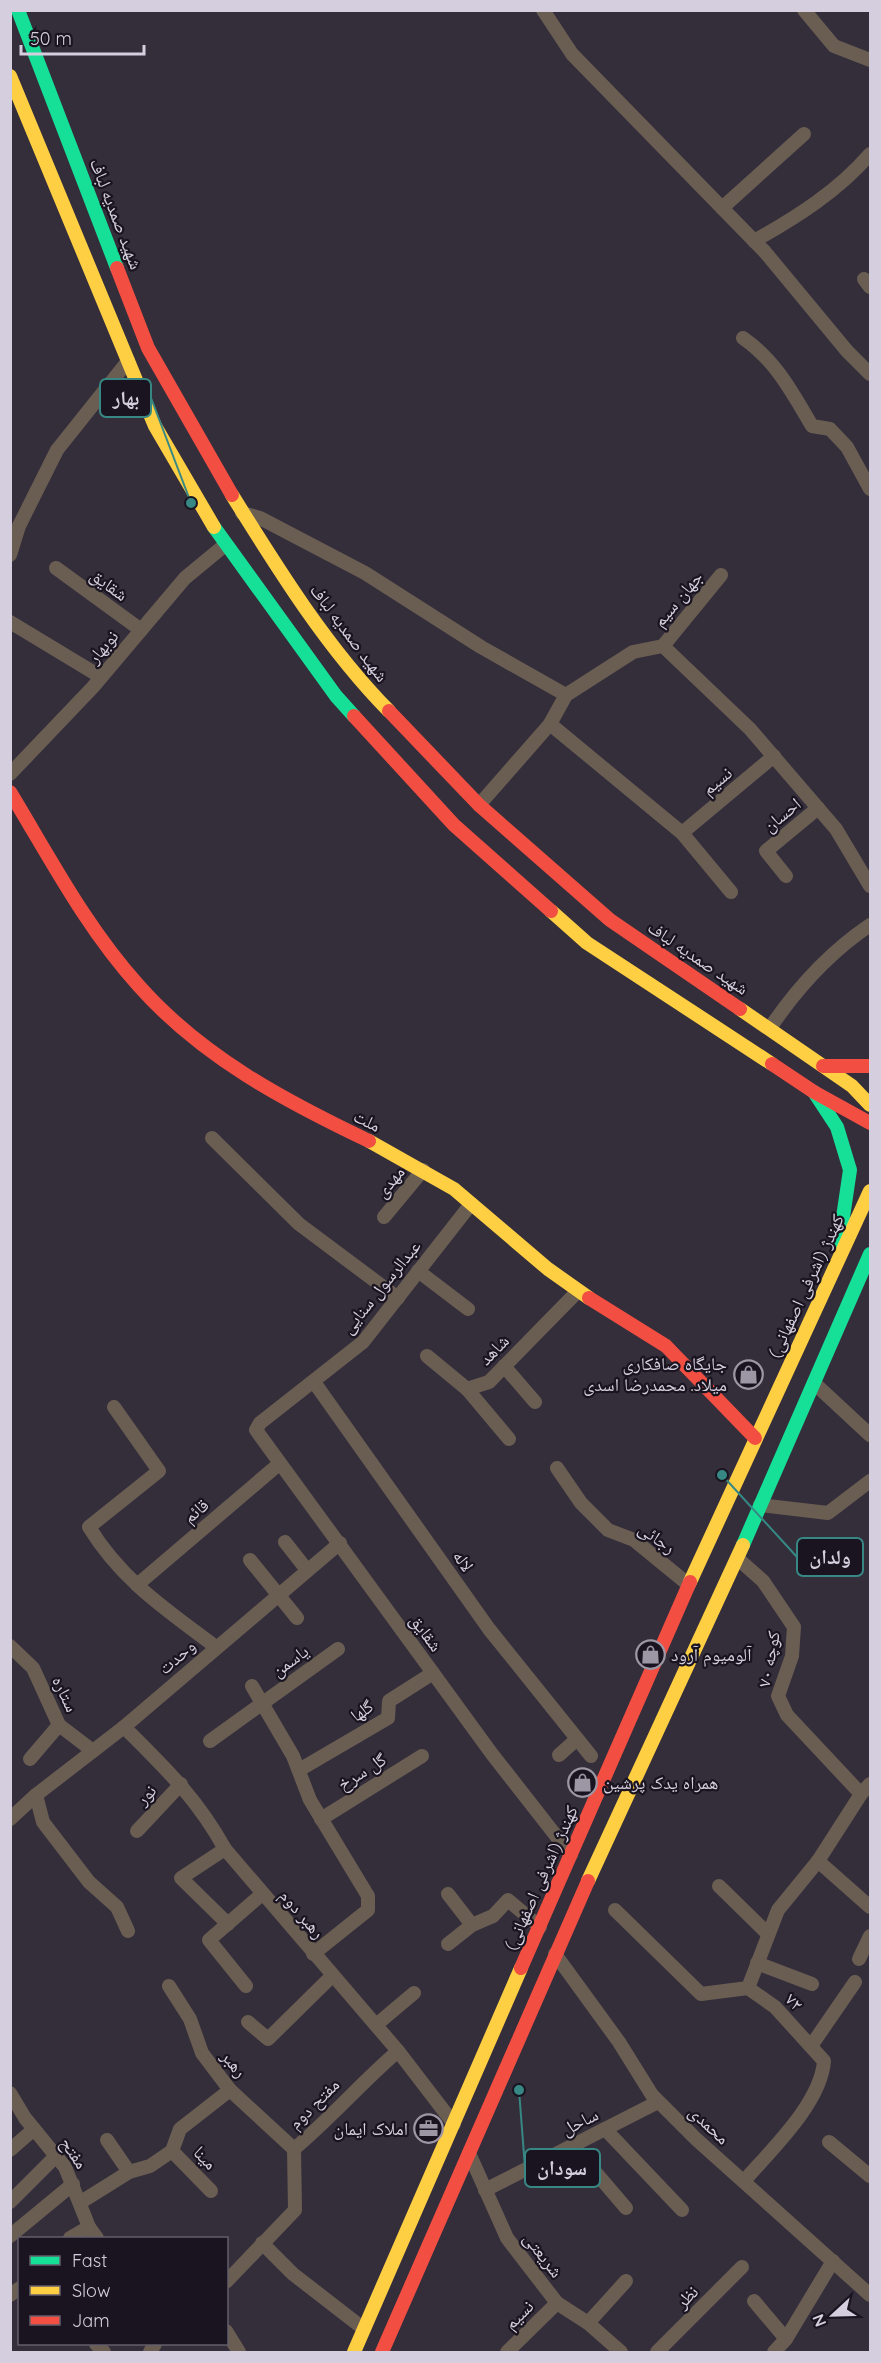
<svg xmlns="http://www.w3.org/2000/svg" width="881" height="2363" font-family="Quicksand,'Noto Naskh Arabic',sans-serif">
<style>
.lines{fill:none;stroke-linecap:round;stroke-linejoin:round}
.street{stroke:#6a5e53;stroke-width:14}
.fast{stroke:#16e098;stroke-width:14}
.slow{stroke:#ffcf43;stroke-width:14}
.jam{stroke:#f24e42;stroke-width:14}
.labels{text-anchor:middle;stroke-width:4.5;stroke-linejoin:round;paint-order:stroke}
.street-label{font-size:18px;fill:#d5cede;stroke:#19141f}
.poi-label{font-size:18px;fill:#d5cede;stroke:#19141f;text-anchor:end}
.leader{fill:none;stroke:#378884;stroke-width:2}
.callout-dot{fill:#378884;stroke:#19141f;stroke-width:2}
.callout{fill:#19141f;stroke:#378884;stroke-width:2}
.callout-label{font-size:20px;text-anchor:middle;font-weight:bold;fill:#d5cede}
</style>
<rect width="100%" height="100%" fill="#342e3b"/>
<g class="lines">
<!-- street -->
<g class="street">
<path d="M543,10l29,44 193,198 82,99 23,23"/>
<path d="M804,10l30,36 36,14"/>
<path d="M722,208l82,-74"/>
<path d="M754,241c43,-24 84,-50 116,-87"/>
<path d="M864,279l6,8"/>
<path d="M743,338c33,23 49,54 69,88l18,3 17,18 23,42"/>
<path d="M242,513l18,5 105,55 116,74 85,48"/>
<path d="M10,555l9,-29 38,-76 71,-89"/>
<path d="M56,568l85,62"/>
<path d="M10,622l91,55"/>
<path d="M663,646l58,-71"/>
<path d="M550,724l132,109 49,59"/>
<path d="M10,774l83,-87 92,-109 40,-33"/>
<path d="M479,805l71,-81 16,-29 67,-43 30,-6 87,83 86,100 34,57"/>
<path d="M682,833l92,-77"/>
<path d="M786,876l-20,-25 52,-43"/>
<path d="M770,1028c27,-40 60,-76 100,-103"/>
<path d="M212,1138l87,86 99,74"/>
<path d="M471,1204l-108,138 -103,81 -4,7 236,324 79,101"/>
<path d="M384,1217l39,-47"/>
<path d="M418,1271l50,38"/>
<path d="M427,1356l40,33 22,-7 89,-91"/>
<path d="M504,1366l31,36"/>
<path d="M314,1382l175,247 102,127"/>
<path d="M814,1383l56,52"/>
<path d="M467,1389l42,50"/>
<path d="M114,1407l45,64 -70,56c32,53 79,84 127,120"/>
<path d="M557,1468l24,35 27,27 26,10 55,45"/>
<path d="M760,1505l68,8 42,-32"/>
<path d="M285,1542l22,28"/>
<path d="M737,1558l26,23 31,46 -2,29 -14,40 9,19 74,79"/>
<path d="M250,1560l47,58"/>
<path d="M137,1585l142,-121"/>
<path d="M10,1646l23,22 26,57 34,26"/>
<path d="M252,1686l41,70 17,44 58,96v14l-55,44"/>
<path d="M124,1727c42,42 72,70 101,122l173,202 56,73"/>
<path d="M210,1741l128,-92"/>
<path d="M559,1755l18,-16"/>
<path d="M30,1759l29,-34"/>
<path d="M299,1770l89,-52 1,-17 44,-28"/>
<path d="M36,1795l88,-68 216,-184"/>
<path d="M10,1819l26,-24 7,27 46,60 28,25 11,24"/>
<path d="M321,1819l101,-63"/>
<path d="M137,1831l44,-47"/>
<path d="M225,1849l-44,29 47,46"/>
<path d="M818,1861l52,46"/>
<path d="M719,1886l49,48"/>
<path d="M448,1894l24,31 21,-9 15,-16 32,27"/>
<path d="M615,1910l86,84 47,-6 27,19 49,54c-3,42 -53,89 -80,120"/>
<path d="M448,1944l24,-19"/>
<path d="M555,1954l64,88 33,53 44,44 174,156"/>
<path d="M859,1959l11,-23"/>
<path d="M757,1963l55,21"/>
<path d="M169,1986l21,33 12,34 28,37 64,59"/>
<path d="M246,1986l-37,-46 53,-46"/>
<path d="M748,1988l30,-78 40,-49 43,-67 9,-10"/>
<path d="M248,2022l20,17 64,-63"/>
<path d="M376,2025l38,-32"/>
<path d="M811,2046l44,-64"/>
<path d="M10,2093l15,25 40,49 24,60 8,11"/>
<path d="M605,2129l77,81"/>
<path d="M107,2140l22,32"/>
<path d="M829,2142l41,34"/>
<path d="M573,2146l53,62"/>
<path d="M10,2150l24,-21"/>
<path d="M172,2151l39,40"/>
<path d="M469,2153l38,85 13,17 37,48 31,20 33,29"/>
<path d="M485,2190l173,-88"/>
<path d="M10,2202l46,-46"/>
<path d="M81,2202l48,-30 21,-6 22,-15 8,-22 50,-39"/>
<path d="M10,2236l63,-52"/>
<path d="M70,2238l19,-11"/>
<path d="M262,2243l31,31 71,55"/>
<path d="M226,2282l69,-72 -1,-61c37,-31 68,-67 104,-98"/>
<path d="M10,2295l10,-7"/>
<path d="M754,2301l32,38"/>
<path d="M588,2323l38,-42"/>
<path d="M226,2331l13,21"/>
<path d="M96,2344l8,8"/>
<path d="M150,2352l5,-8"/>
<path d="M507,2352l50,-49"/>
<path d="M657,2352l85,-85"/>
<path d="M774,2352l12,-13 47,-78"/>
</g>
<!-- fast -->
<g class="fast">
<path d="M18,10l99,258"/>
<path d="M214,527l122,169 18,20"/>
<path d="M814,1092l23,35 13,43 -11,74"/>
<path d="M743,1545l127,-291"/>
</g>
<!-- slow -->
<g class="slow">
<path d="M10,76l145,350 59,101"/>
<path d="M232,495c46,74 95,153 157,216"/>
<path d="M551,911l36,32 185,121"/>
<path d="M740,1009l112,77 18,19"/>
<path d="M369,1141l85,48 94,80 41,29"/>
<path d="M690,1582l180,-391"/>
<path d="M588,1881l155,-336"/>
<path d="M354,2352l167,-384"/>
</g>
<!-- jam -->
<g class="jam">
<path d="M117,268l31,80 84,147"/>
<path d="M389,711l90,94 131,115 130,89"/>
<path d="M354,716l100,109 97,86"/>
<path d="M10,792c40,66 77,137 129,194 63,71 146,115 230,155"/>
<path d="M772,1064l42,28 56,31"/>
<path d="M823,1066h47"/>
<path d="M589,1298l77,48 89,92"/>
<path d="M521,1968l169,-386"/>
<path d="M382,2352l206,-471"/>
</g>
</g>
<!-- icons -->
<defs>
<symbol id="shop-ring" viewBox="-11 -11 22 22"><circle r="9.5" fill="#19141f" stroke="#9d96a5" stroke-width="1.5"/><path d="M-5-2.5h2.3a2.7 3.5 0 0 1 5.4 0H5L5.5 6h-11ZM-1.5-2.5h3a1.5 2.3 0 0 0-3 0Z" fill="#9d96a5"/></symbol>
<symbol id="office-ring" viewBox="-11 -11 22 22"><circle r="9.5" fill="#19141f" stroke="#9d96a5" stroke-width="1.5"/><path d="M-6-3h4V-5.5h4V-3h4V5H-6ZM-1-4.5V-3h2v-1.5ZM-6 0V1H6V0Z" fill="#9d96a5"/></symbol>
</defs>
<g fill-rule="evenodd">
<use href="#shop-ring" x="732" y="1358" width="33" height="33"/>
<use href="#shop-ring" x="634" y="1638" width="33" height="33"/>
<use href="#shop-ring" x="566" y="1766" width="33" height="33"/>
<use href="#office-ring" x="412" y="2112" width="33" height="33"/>
</g>
<g class="labels">
<!-- street labels -->
<g class="street-label">
<text transform="translate(116 214) rotate(69)" y="6">شهید صمدیه لباف</text>
<text transform="translate(109 585) rotate(36)" y="6">شقایق</text>
<text transform="translate(678 599) rotate(-50)" y="6">جهان سیم</text>
<text transform="translate(349 633) rotate(53)" y="6">شهید صمدیه لباف</text>
<text transform="translate(103 647) rotate(-50)" y="6">نوبهار</text>
<text transform="translate(717 781) rotate(-40)" y="6">نسیم</text>
<text transform="translate(782 815) rotate(-39)" y="6">احسان</text>
<text transform="translate(698 958) rotate(34)" y="6">شهید صمدیه لباف</text>
<text transform="translate(367 1121) rotate(27)" y="6">ملت</text>
<text transform="translate(390 1182) rotate(-50)" y="6">مهدی</text>
<text transform="translate(806 1286) rotate(-65)" y="6">کهندژ (اشرفی اصفهانی)</text>
<text transform="translate(381 1287) rotate(-51)" y="6">عبدالرسول سنایی</text>
<text transform="translate(494 1350) rotate(-46)" y="6">شاهد</text>
<text transform="translate(196 1511) rotate(-40)" y="6">قائم</text>
<text transform="translate(657 1538) rotate(35)" y="6">رجائی</text>
<text transform="translate(463 1561) rotate(55)" y="6">لاله</text>
<text transform="translate(426 1633) rotate(54)" y="6">شقایق</text>
<text transform="translate(177 1657) rotate(-41)" y="6">وحدت</text>
<text transform="translate(769 1659) rotate(-79)" y="6">کوچه ۷۰</text>
<text transform="translate(290 1661) rotate(-36)" y="6">یاسمن</text>
<text transform="translate(65 1694) rotate(65)" y="6">ستاره</text>
<text transform="translate(362 1711) rotate(-35)" y="6">گلها</text>
<text transform="translate(362 1772) rotate(-32)" y="6">گل سرخ</text>
<text transform="translate(146 1795) rotate(-47)" y="6">نور</text>
<text transform="translate(541 1878) rotate(-66)" y="6">کهندژ (اشرفی اصفهانی)</text>
<text transform="translate(302 1914) rotate(49)" y="6">رهبر دوم</text>
<text transform="translate(794 2002) rotate(45)" y="6">۷۲</text>
<text transform="translate(234 2064) rotate(51)" y="6">رهبر</text>
<text transform="translate(314 2104) rotate(-45)" y="6">مفتح دوم</text>
<text transform="translate(580 2122) rotate(-27)" y="6">ساحل</text>
<text transform="translate(709 2125) rotate(43)" y="6">محمدی</text>
<text transform="translate(74 2153) rotate(56)" y="6">مفتح</text>
<text transform="translate(205 2158) rotate(46)" y="6">مینا</text>
<text transform="translate(543 2255) rotate(52)" y="6">شریعتی</text>
<text transform="translate(687 2297) rotate(-45)" y="6">نظر</text>
<text transform="translate(519 2315) rotate(-45)" y="6">نسیم</text>
</g>
<!-- poi labels -->
<g class="poi-label">
<text x="727" y="1370">جایگاه صافکاری<tspan x="727" dy="21">میلاد. محمدرضا اسدی</tspan></text>
<text x="671" y="1661" text-anchor="start">آلومیوم آرود</text>
<text x="603" y="1789" text-anchor="start">همراه یدک پرشین</text>
<text x="408" y="2135">املاک ایمان</text>
</g>
</g>
<!-- callouts -->
<path class="leader" d="M191 503L151 398M722 1475L797 1557M519 2090L525 2168"/>
<g class="callout-dot">
<circle cx="191" cy="503" r="6"/>
<circle cx="722" cy="1475" r="6"/>
<circle cx="519" cy="2090" r="6"/>
</g>
<g class="callout">
<rect x="100" y="379" width="51" height="38" rx="6"/>
<rect x="797" y="1538" width="66" height="38" rx="6"/>
<rect x="525" y="2149" width="75" height="38" rx="6"/>
</g>
<g class="callout-label">
<text x="126" y="405">بهار</text>
<text x="830" y="1564">ولدان</text>
<text x="562" y="2175">سودان</text>
</g>
<!-- border -->
<rect width="881" height="2363" fill="none" stroke="#d5cede" stroke-width="24"/>
<!-- legend -->
<rect x="18" y="2237" width="210" height="108" fill="#19141f" stroke="#645e6b" stroke-width="1.5"/>
<rect x="30" y="2256" width="30" height="9" fill="#16e098" stroke="#645e6b" stroke-width="1.5"/>
<text x="72" y="2267" font-size="18" fill="#d5cede">Fast</text>
<rect x="30" y="2286" width="30" height="9" fill="#ffcf43" stroke="#645e6b" stroke-width="1.5"/>
<text x="72" y="2297" font-size="18" fill="#d5cede">Slow</text>
<rect x="30" y="2316" width="30" height="9" fill="#f24e42" stroke="#645e6b" stroke-width="1.5"/>
<text x="72" y="2327" font-size="18" fill="#d5cede">Jam</text>
<!-- north arrow -->
<g transform="translate(833 2315) rotate(248)" stroke="#19141f" stroke-width="4.5" paint-order="stroke">
<path d="M0-4.5L10 22L0 15L-10 22Z" fill="#d5cede"/>
<text y="-9" font-size="16" font-weight="bold" text-anchor="middle" fill="#d5cede">N</text>
</g>
<!-- scale -->
<path d="M21 45v9h123v-9" fill="none" stroke="#d5cede" stroke-width="3"/>
<text x="30" y="45" font-size="18" fill="#d5cede" stroke="#19141f" stroke-width="4.5" paint-order="stroke">50 m</text>
</svg>
